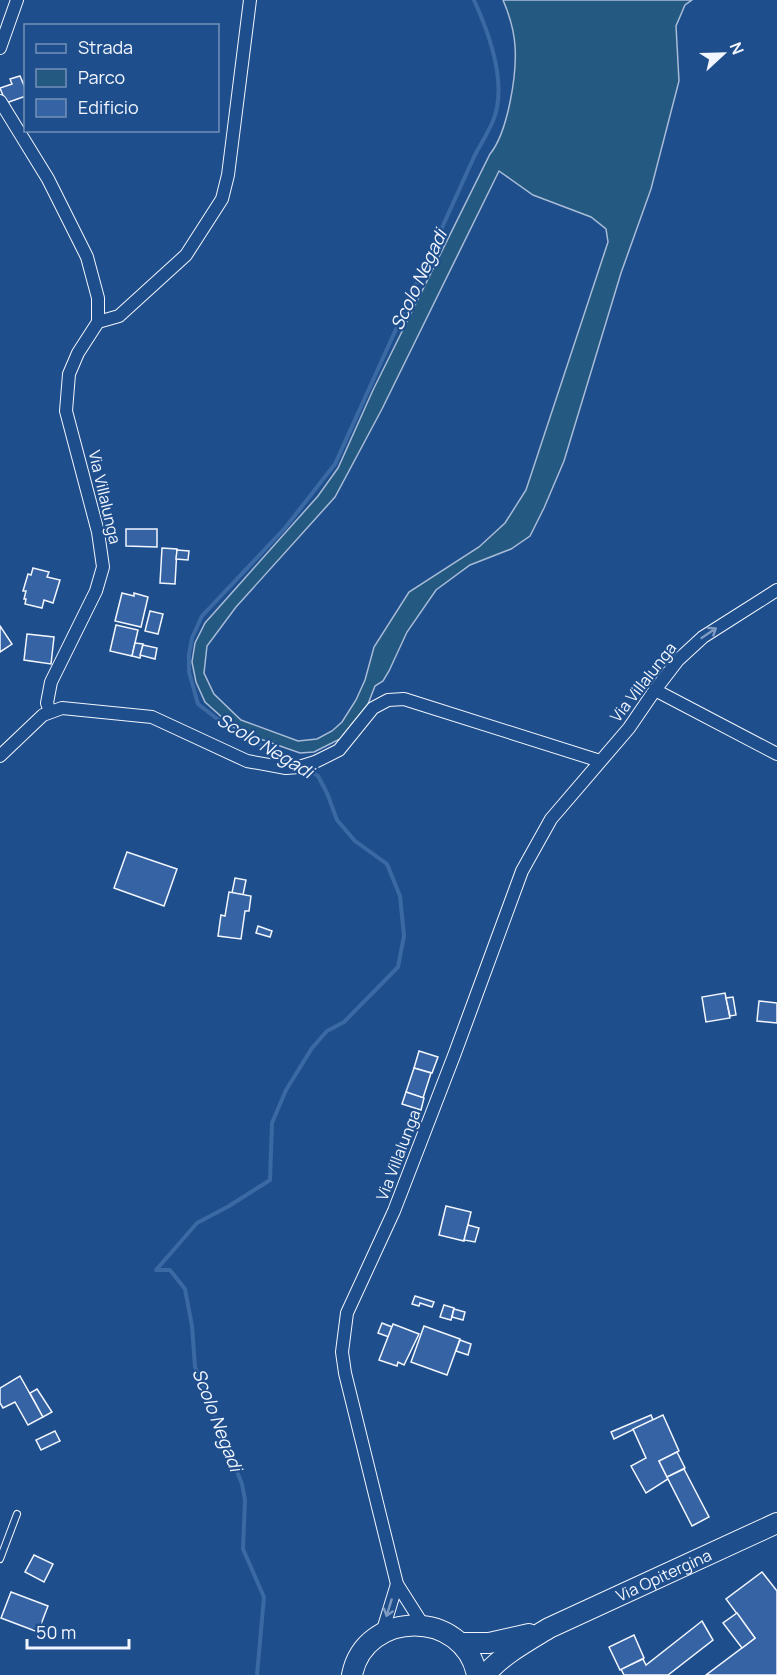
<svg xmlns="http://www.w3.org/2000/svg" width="777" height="1675" font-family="Manrope,sans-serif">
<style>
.green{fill:#245a82;stroke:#a8bbd7;stroke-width:1.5;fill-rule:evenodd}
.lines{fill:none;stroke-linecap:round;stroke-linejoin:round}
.stream{stroke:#3b69a3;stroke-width:4}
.building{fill:#3563a3;stroke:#f2f6ff;stroke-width:1.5}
.lane-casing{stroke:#f2f6ff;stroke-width:8}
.street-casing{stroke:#f2f6ff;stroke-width:14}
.primary-casing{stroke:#f2f6ff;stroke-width:22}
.lane{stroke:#1f4e8c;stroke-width:6}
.street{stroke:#1f4e8c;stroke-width:12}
.primary{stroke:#1f4e8c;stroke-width:20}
.oneway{stroke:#7e9ac0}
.labels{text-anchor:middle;stroke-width:4.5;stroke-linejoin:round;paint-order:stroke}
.street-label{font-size:16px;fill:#f2f6ff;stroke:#1f4e8c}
.water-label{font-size:18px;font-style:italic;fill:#f2f6ff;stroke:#1f4e8c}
</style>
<rect width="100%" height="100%" fill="#1f4e8c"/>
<!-- green -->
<path class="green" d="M503,0h189l-7,5 -9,21 3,55 -28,108 -30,84 -57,188 -20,47 -14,28 -19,13 -41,16 -34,25 -29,42 -18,39 -6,10 -8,5 -7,18 -28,35 -26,13 -14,1 -40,-14 -27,-12 -28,-25 -9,-20 -4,-20 3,-19 10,-20 113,-127 20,-28 35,-78 117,-236c18,-22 27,-80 25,-108 -1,-16 -6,-32 -12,-46zM499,171l34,24 58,22 15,12 2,13 -82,248 -21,33 -26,24 -70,45 -35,55 -9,33 -9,20 -14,22 -10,9 -15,8 -19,2 -57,-21 -27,-26 -10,-21 3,-27 29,-39 99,-110 47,-88z"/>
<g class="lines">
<!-- stream -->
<g class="stream">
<path d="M298,764l-65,-33 -35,-27 -9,-32v-18l3,-16 10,-22 83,-88 50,-64 139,-307c6,-12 14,-24 19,-36 15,-36 -4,-88 -19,-121"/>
<path d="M257,1675l7,-78 -21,-48 2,-49 -3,-16 -47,-117 -3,-41 -7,-37 -15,-19h-14l41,-47 32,-17 41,-26 2,-57 14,-33 26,-42 15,-17 17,-9 54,-55 6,-31 -4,-40 -13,-32 -32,-23 -18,-21 -10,-27 -9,-17 -13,-8"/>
</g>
</g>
<!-- building -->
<g class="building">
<path d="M20,76l6,14v6l-20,7 -6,-15 12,-4 -2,-5z"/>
<path d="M126,529h31v18l-31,-1z"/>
<path d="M162,548l15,1 -2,35 -15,-1z"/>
<path d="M177,550l12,1 -1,9 -12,-1z"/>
<path d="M33,568l16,4 -2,5 13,3 -7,23 -9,-3 -2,8 -17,-4 1,-5h-2l2,-8h-3l5,-17 3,1z"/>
<path d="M122,593l12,3v-3l14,4 -7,30 -26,-6z"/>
<path d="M150,611l13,3 -5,20 -13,-3z"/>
<path d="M116,625l22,5 -6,26 -22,-5z"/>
<path d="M0,626l12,18 -12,8z"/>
<path d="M27,634l27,3 -3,27 -27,-4z"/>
<path d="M135,643l8,1 -3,14 -8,-2z"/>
<path d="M143,645l14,3 -2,11 -15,-4z"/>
<path d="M127,852l50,17 -13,37 -50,-18z"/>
<path d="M235,878l11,2 -3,15 -11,-2z"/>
<path d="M229,892l22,4 -2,15h-4l-4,28 -23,-3 3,-21 4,1z"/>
<path d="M258,926l14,5 -2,6 -14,-4z"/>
<path d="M725,993l5,25 -24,4 -4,-25z"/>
<path d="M733,997l3,18 -6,1 -4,-18z"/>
<path d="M759,1001l18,2v20l-20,-2z"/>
<path d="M419,1051l19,6 -6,16 -18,-5z"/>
<path d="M414,1068l17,5 -8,25 -17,-6z"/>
<path d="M406,1092l18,6 -3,12 -19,-6z"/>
<path d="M446,1206l25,6 -7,29 -25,-6z"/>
<path d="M468,1225l11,3 -4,14 -11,-2z"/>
<path d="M415,1296l19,6 -2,5 -12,-4 -1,3 -7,-2z"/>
<path d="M444,1305l10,3 -3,12 -11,-3z"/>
<path d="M454,1309l11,3 -2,8 -11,-3z"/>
<path d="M382,1323l10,4 -3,10 -11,-4z"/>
<path d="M393,1324l26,10 -15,31 -6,-3 -1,4 -18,-6z"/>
<path d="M424,1326l36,13 -13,36 -36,-13z"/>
<path d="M460,1340l11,4 -3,11 -12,-4z"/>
<path d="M20,1376l23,41 -15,8 -13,-23 -12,6 -3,-5v-15z"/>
<path d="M37,1389l15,23 -9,5 -13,-24z"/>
<path d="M651,1415l2,5 -39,19 -3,-7z"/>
<path d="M663,1415l16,36 -20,10 9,18 -22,14 -15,-27 15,-8 -13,-29z"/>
<path d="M55,1431l5,10 -19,9 -5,-10z"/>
<path d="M677,1452l8,16 -18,9 -8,-16z"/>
<path d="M684,1469l25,48 -17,9 -25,-49z"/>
<path d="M34,1555l19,9 -9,18 -19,-10z"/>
<path d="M762,1572l15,19v84h-71l49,-37 -29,-39z"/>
<path d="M11,1592l37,14 -10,26 -37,-14z"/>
<path d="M737,1613l18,25 -13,10 -19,-25z"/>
<path d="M702,1621l11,19 -45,35h-44l-3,-6 22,-10 3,6z"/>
<path d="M634,1635l10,23 -24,12 -11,-23z"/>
</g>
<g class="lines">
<defs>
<path id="lane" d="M0,1559l17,-45"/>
<g id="street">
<path d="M0,48l17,-48"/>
<path d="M0,101l48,78 39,78 11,41v24l-20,31 -9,21 -3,37 32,121 5,35 -7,24 -45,91 -4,21 3,9"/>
<path d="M98,322l21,-6 67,-61 36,-56 6,-24 22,-175"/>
<path d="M655,690l122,64"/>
<path d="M0,756l43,-41 19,-7 90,9 95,44 39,7 13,-1 16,-5 24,-12 34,-42 15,-8 16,-1 196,62"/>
<path d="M423,1625l-26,-41 -52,-211 -3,-21 5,-39 47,-102 61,-158 67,-182 29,-52 78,-91 26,-38 23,-30 25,-23 74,-47"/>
<path d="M382,1633l15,-49"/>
</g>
<g id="primary">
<path d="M460,1643h29l40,-9"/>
<path d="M352,1675c13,-66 112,-66 125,0"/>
<path id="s1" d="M485,1675c17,-20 41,-33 64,-47l228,-105"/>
</g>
</defs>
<!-- lane casing -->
<use href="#lane" class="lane-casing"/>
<!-- street casing -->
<use href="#street" class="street-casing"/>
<!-- primary casing -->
<use href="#primary" class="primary-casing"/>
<!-- lane -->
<use href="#lane" class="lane"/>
<!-- street -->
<use href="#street" class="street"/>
<!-- primary -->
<use href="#primary" class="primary"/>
</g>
<!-- one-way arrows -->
<defs><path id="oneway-shaft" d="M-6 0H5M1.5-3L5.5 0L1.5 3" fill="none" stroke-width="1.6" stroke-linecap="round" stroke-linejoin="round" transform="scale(1.5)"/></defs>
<g class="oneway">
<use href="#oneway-shaft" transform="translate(709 633) rotate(-34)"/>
<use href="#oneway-shaft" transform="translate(389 1608) rotate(107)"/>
</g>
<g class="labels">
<!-- street labels -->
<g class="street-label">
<text transform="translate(105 497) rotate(77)" y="6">Via Villalunga</text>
<text transform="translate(643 682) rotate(-52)" y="6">Via Villalunga</text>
<text transform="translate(398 1155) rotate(-69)" y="6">Via Villalunga</text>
<text dy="6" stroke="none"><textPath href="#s1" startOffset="206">Via Opitergina</textPath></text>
</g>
<!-- water labels -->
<g class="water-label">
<text transform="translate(419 280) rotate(-65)" y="6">Scolo Negadi</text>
<text transform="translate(265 746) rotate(31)" y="6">Scolo Negadi</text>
<text transform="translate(217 1420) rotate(69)" y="6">Scolo Negadi</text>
</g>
</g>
<!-- legend -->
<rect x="24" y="24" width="195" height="108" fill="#1f4e8c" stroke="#7391ba" stroke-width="1.5"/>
<rect x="36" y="44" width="30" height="9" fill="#1f4e8c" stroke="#7391ba" stroke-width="1.5"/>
<text x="78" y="54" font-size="18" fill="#f2f6ff">Strada</text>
<rect x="36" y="69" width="30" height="18" fill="#245a82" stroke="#7391ba" stroke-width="1.5"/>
<text x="78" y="84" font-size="18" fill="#f2f6ff">Parco</text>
<rect x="36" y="99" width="30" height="18" fill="#3563a3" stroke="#7391ba" stroke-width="1.5"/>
<text x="78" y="114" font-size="18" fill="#f2f6ff">Edificio</text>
<!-- north arrow -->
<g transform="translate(723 54) rotate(68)" stroke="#1f4e8c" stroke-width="4.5" paint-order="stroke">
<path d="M0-4.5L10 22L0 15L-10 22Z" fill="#f2f6ff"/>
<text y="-9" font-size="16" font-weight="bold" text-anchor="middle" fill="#f2f6ff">N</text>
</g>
<!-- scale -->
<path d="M27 1639v9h102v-9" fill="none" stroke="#f2f6ff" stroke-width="3"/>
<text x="36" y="1639" font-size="18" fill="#f2f6ff" stroke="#1f4e8c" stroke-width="4.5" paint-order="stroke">50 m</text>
</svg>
